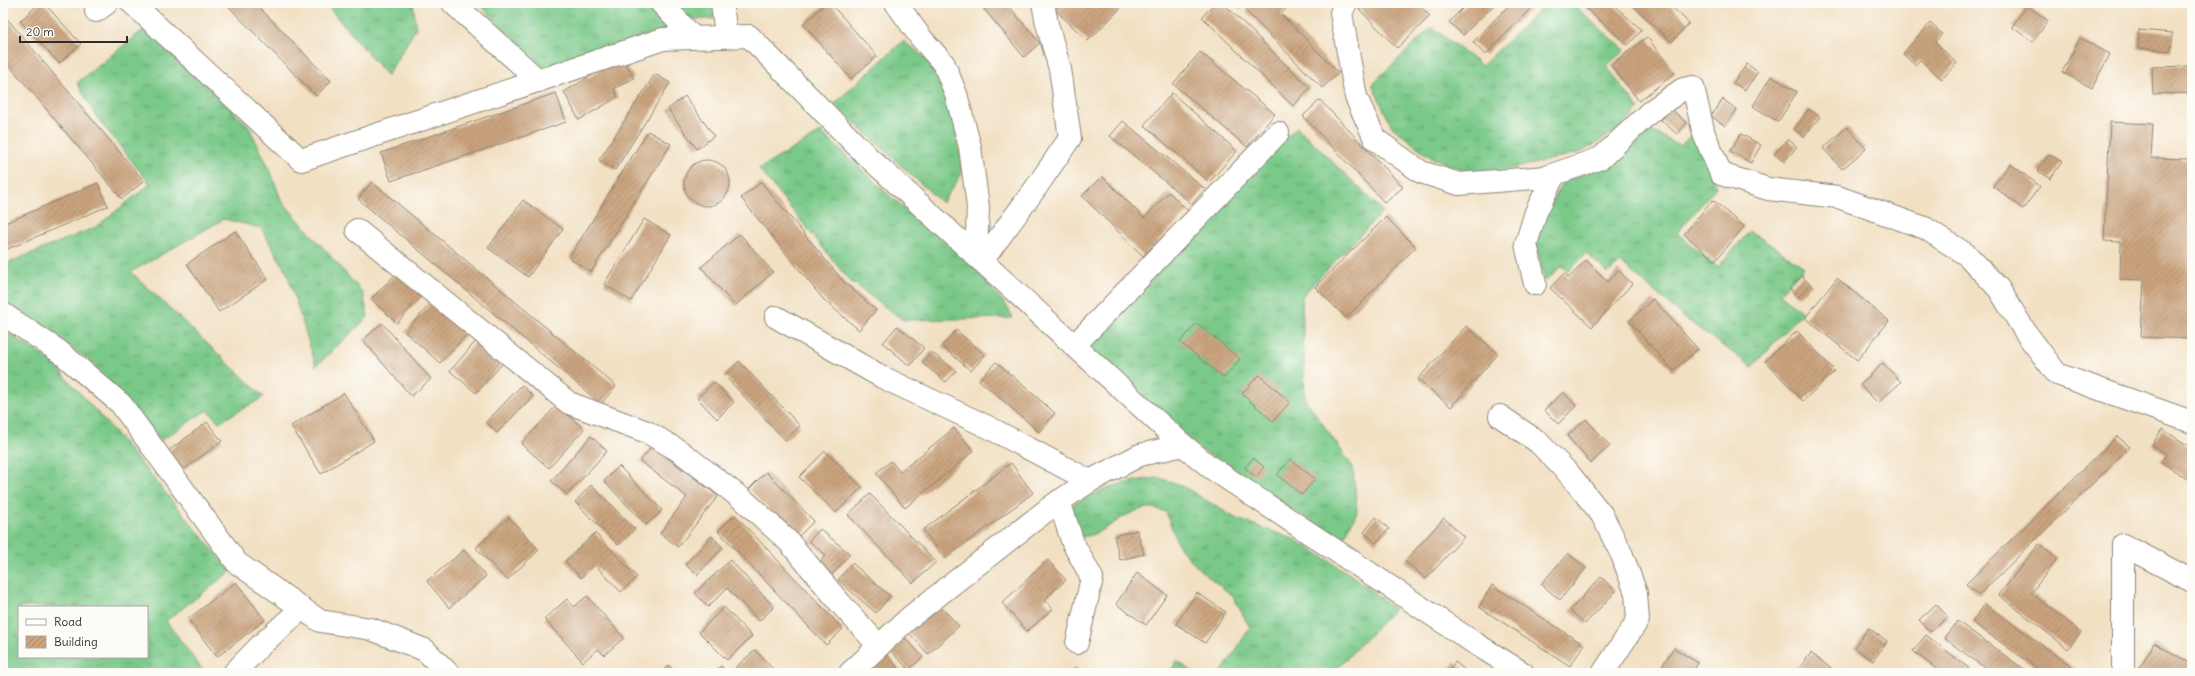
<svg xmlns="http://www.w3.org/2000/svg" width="2195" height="676" font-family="Delius,sans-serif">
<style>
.grass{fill:url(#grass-tufts);stroke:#527a5a;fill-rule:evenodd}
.building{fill:url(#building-hatch)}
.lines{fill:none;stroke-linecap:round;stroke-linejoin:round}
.minor-casing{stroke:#8e8677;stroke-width:24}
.minor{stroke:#fff;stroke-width:22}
</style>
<defs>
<pattern id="grass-tufts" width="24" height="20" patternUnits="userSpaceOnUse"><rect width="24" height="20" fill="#7ac989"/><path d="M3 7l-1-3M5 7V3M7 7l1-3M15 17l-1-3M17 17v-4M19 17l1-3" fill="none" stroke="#64a370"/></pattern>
<pattern id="building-hatch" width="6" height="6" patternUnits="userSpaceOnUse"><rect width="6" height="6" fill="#cba47f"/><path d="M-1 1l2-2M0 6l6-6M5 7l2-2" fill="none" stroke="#a58668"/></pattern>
</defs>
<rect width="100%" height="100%" fill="#fdfcf7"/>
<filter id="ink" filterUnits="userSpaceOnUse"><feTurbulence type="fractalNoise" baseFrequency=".025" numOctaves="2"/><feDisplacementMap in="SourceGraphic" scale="8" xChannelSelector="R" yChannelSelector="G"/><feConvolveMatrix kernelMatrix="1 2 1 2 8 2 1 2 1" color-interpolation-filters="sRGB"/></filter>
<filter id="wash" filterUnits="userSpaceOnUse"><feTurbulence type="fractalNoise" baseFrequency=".012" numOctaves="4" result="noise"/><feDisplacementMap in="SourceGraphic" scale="16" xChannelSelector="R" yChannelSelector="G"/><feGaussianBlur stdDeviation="0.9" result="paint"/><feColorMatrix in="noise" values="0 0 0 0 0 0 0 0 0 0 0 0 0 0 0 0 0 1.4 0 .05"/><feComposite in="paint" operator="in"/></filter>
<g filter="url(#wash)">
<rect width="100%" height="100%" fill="#f2e0c3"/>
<!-- grass -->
<g class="grass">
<path d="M325,3h88l3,25 -29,48z"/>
<path d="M478,3h169l24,25 -126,41z"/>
<path d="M675,3h39l2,16h-26z"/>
<path d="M1547,3h24l54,47 -19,16 33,43 -17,18 -40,25 -66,16 -42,6 -44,-17 -38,-30 -20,-43 60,-57 50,39z"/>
<path d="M144,29l104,96 23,47 10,28 82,93 5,24 -52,49 -29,-93 -26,-45 -37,-9 -93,53 133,125 -45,25 -12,-12 -47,31 -68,-79 -89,-62v-35l93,-38 54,-43 -52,-65 -21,-36z"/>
<path d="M903,41c10,8 21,15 30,23 23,24 26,78 29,110l-20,29 -108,-99z"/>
<path d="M1297,127l86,84 -81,85 3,103 48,68 4,45 -14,28 -67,-40 -77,-52 -116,-104z"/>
<path d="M1650,130l30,16 15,-15 21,56 -39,46 41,34 32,-36 54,36 -24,27 22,18 -50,55 -66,-48 -66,-57 -12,11 -22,-20 -18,19 -6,-6 -17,15 -9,-37 9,-30 18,-33 49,-16z"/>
<path d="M821,132l70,65 81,68 37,44 3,9 -109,2 -54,-40 -90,-111z"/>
<path d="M3,329l49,33 60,67 119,142 -65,50 39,52h-202zM19,607h128v50h-128z"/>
<path d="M1160,478l23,8 52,32 61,22 51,32 47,37 -61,64h-112l29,-45 -17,-32 -33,-26 -21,-23 -13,-35c-5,-1 -13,-5 -18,-4 -26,3 -43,28 -68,29l-11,-30c34,-19 52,-26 91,-29z"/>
<path d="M1176,660l18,13h-23z"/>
</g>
<g id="blocks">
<!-- building -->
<g class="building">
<path d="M40,3h4l37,41 -22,19 -39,-42z"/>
<path d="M225,3h30l76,78 -15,15z"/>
<path d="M826,3h4l47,53 -26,23 -48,-55z"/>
<path d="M979,3h27l34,40 -16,14z"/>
<path d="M1061,3l36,1 29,-1 -38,38 -33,-31z"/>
<path d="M1215,3h8l87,85 -17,18 -91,-89z"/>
<path d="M1234,3h12l-6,6z"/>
<path d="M1254,3h38l-11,11 58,59 -17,15 -76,-77z"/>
<path d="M1357,3h60l13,13 -33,32 -42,-43z"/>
<path d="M1468,3h28l-33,32 -14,-13z"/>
<path d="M1511,3h15l5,5 -46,47 -12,-13z"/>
<path d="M1580,3h31l31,27 -14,15z"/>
<path d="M1630,3h38l21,20 -17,19z"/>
<path d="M2027,5l21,16 -15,21 -21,-15z"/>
<path d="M3,14l141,167 -22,18 -119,-141z"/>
<path d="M1930,23l12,11 -7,8 22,21 -15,16 -22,-19 -5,5 -12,-11z"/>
<path d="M2139,30l34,3 -2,18 -33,-3z"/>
<path d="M1647,37l28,36 -36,28 -28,-36z"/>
<path d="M2080,38l30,16 -18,34 -30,-16z"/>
<path d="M1200,52l75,62 -28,33 -74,-63z"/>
<path d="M622,57l12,21 -20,11 4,8 -39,23 -15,-28z"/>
<path d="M1747,64l11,8 -13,18 -12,-7z"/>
<path d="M2191,66l1,27 -39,1 -1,-27z"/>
<path d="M655,74l15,9 -55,87 -16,-10z"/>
<path d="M1771,76l26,16 -19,30 -25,-16z"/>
<path d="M556,93l10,29 -175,59 -10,-28z"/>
<path d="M1172,93l65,58 -28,31 -65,-57z"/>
<path d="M685,96l29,40 -17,13 -29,-40z"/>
<path d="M1723,99l14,11 -12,16 -14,-10z"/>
<path d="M1320,100l83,87 -18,16 -82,-87z"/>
<path d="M1671,109l16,14 -10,11 -16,-14z"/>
<path d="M1809,109l11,8 -16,20 -10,-8z"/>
<path d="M1123,121l82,68 -13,15 -82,-68z"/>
<path d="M2110,122l43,2 -2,34 41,1v180l-51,-2 3,-57 -24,-1 1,-37 -17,-1z"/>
<path d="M1847,127l19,22 -24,20 -19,-21z"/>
<path d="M648,131l23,13 -80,128 -22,-14z"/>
<path d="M1741,134l20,11 -10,18 -21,-12z"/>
<path d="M1788,139l9,8 -13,15 -10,-8z"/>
<path d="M2049,154l13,8 -12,17 -12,-8z"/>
<circle cx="707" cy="183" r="23"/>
<path d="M2010,164l30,22 -17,23 -30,-23z"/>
<path d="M1102,176l42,42 25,-26 19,19 -45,45 -61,-60z"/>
<path d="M372,182l244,204 -15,18 -243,-205z"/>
<path d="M761,182l83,100 32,28 -17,20 -36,-31 -82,-101z"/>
<path d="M98,183l10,23 -105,45v-27z"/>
<path d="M523,200l40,29 -35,48 -40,-29z"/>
<path d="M1713,200l31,27 -29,34 -31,-27z"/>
<path d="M1386,217l30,30 -70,71 -31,-31z"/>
<path d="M644,219l27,16 -40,66 -27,-17z"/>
<path d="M235,231l33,48 -49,33 -32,-48z"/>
<path d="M740,234l33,38 -38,34 -34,-39z"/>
<path d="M1586,260l22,22 10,-12 14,14 -40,43 -42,-39 14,-15 5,5z"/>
<path d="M397,273l25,23 -25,27 -26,-24z"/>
<path d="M1802,276l9,9 -13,12 -9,-9z"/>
<path d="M1837,278l52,43 -32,39 -52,-42z"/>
<path d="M1653,299l45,50 -25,22 -44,-50z"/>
<path d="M431,303l36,31 -27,29 -35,-31z"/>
<path d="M382,323l49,56 -20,17 -48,-56z"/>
<path d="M1197,323l43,36 -16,19 -44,-36z"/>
<path d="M897,326l27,22 -14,18 -27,-23z"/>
<path d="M1466,326l32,28 -47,53 -33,-28z"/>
<path d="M956,330l29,25 -14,16 -29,-25z"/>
<path d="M1797,331l38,40 -32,30 -38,-40z"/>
<path d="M477,340l26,23 -27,30 -26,-22z"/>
<path d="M931,352l25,19 -10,11 -24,-19z"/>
<path d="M739,361l61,65 -15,14 -61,-65z"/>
<path d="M996,362l59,51 -16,19 -60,-52z"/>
<path d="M1883,363l18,19 -23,21 -18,-18z"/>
<path d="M1259,375l31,27 -17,19 -31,-27z"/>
<path d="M714,382l20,20 -17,17 -20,-21z"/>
<path d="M522,385l11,11 -36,37 -11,-11z"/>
<path d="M1563,392l13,14 -18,18 -14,-14z"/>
<path d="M344,393l30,48 -53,33 -30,-48z"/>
<path d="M557,405l27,24 -35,39 -28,-24z"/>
<path d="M1586,419l24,27 -19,17 -24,-27z"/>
<path d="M207,422l15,19 -40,30 -15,-19z"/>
<path d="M954,428l20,23 -69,57 -29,-35 15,-12 9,11z"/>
<path d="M2162,429l30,19v34l-31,-20 5,-8 -14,-9z"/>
<path d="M591,436l16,15 -40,44 -16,-14z"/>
<path d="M2117,436l13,11 -151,148 -13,-11z"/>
<path d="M652,446l66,50 -40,51 -18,-14 27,-36 -47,-36z"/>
<path d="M825,451l37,36 -26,26 -37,-36z"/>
<path d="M1253,458l11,9 -8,10 -11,-9z"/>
<path d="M1290,459l25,20 -13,16 -25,-20z"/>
<path d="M1011,463l22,30 -88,66 -22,-29z"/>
<path d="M619,466l43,44 -16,15 -42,-44z"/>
<path d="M766,472l48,49 -17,17 -48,-49z"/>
<path d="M591,485l44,44 -17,16 -43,-43z"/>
<path d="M870,494l66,68 -23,21 -65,-68z"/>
<path d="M735,515l108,114 -17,16 -108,-114z"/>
<path d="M509,517l30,33 -32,30 -31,-32z"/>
<path d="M1376,517l13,12 -13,14 -12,-11z"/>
<path d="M1444,518l20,19 -38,42 -21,-18z"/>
<path d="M820,529l30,25 -18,21 -13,-12 7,-8 -17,-14z"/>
<path d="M1137,530l7,24 -24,6 -6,-24z"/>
<path d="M595,533l42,44 -16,15 -26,-27 -14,13 -16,-17z"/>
<path d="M712,536l11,12 -26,27 -12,-11z"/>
<path d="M2039,544l19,14 -27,35 50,39 -13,17 -69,-54z"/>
<path d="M464,550l22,26 -37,32 -22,-27z"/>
<path d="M1568,553l18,15 -26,32 -19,-16z"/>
<path d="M730,560l44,47 -15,14 -32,-33 -19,19 -13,-14z"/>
<path d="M1048,560l18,20 -22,20 9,9 -26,22 -25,-28z"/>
<path d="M852,563l38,33 -14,17 -38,-33z"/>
<path d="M1137,573l30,22 -21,30 -30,-21z"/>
<path d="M1601,577l15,14 -31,33 -15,-14z"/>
<path d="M236,582l29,38 -48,37 -29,-38z"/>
<path d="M1492,585l92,60 -14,21 -91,-59z"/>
<path d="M1197,593l29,19 -21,31 -29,-19z"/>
<path d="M587,596l37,42 -20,17 -6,-6 -15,13 -39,-43 23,-20 7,8z"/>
<path d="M938,604l21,22 -31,28 -20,-22z"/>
<path d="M1936,604l12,13 -18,15 -11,-12z"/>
<path d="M1985,604l92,66 -2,3h-31l-72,-51z"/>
<path d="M724,607l28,29 -25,24 -28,-28z"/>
<path d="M1957,621l72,52h-37l-48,-35z"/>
<path d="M1868,628l19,13 -14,20 -19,-13z"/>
<path d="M1926,635l49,38h-33l-29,-22z"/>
<path d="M903,636l20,21 -14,13 -20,-21z"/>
<path d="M2154,643l38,21v9h-55z"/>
<path d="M1674,648l24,15 -6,10h-35z"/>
<path d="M755,650l19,20 -3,3h-31l-5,-5z"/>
<path d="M1811,653l26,20h-42z"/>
<path d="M886,654l17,19h-38z"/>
<path d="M1455,662l14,11h-23z"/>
<path d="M669,665l6,8h-15z"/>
<path d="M721,666l7,7h-15z"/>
<path d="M1076,668l5,5h-11z"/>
</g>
</g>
</g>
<g filter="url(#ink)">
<use href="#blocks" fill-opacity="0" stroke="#8e8677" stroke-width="1"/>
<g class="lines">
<defs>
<g id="minor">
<path d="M132,3l169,157 362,-121 86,-3 118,120 316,289 27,22 266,177 47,29"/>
<path d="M453,3l86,78"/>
<path d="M661,3l32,34"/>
<path d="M722,3l4,33"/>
<path d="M896,3l25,35 23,26 12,30 14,53 8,60 -2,49"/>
<path d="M1346,3l-5,10 15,84 19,42 46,33 38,12 87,-7 55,-19 50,-47 32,-22 10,-2 11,47 17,40 47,15 70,8 87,31 42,27 32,34 27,44 31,41 135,48"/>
<path d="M96,11l11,-8"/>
<path d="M357,230l212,173 78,29 34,20 65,50 43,40 51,61 39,43"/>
<path d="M982,261l53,-72 35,-51 -10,-69 -13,-45 -4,-21"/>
<path d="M1535,284l-9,-40 10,-32 18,-37"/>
<path d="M3,314l57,38 61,52 116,159 83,58 51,8 54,21 23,23"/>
<path d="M776,317l106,60 106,50 102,54"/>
<path d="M1074,346l204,-213"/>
<path d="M1500,416l38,26 33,34 31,39 20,40 14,38 2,27 -35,53"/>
<path d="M1059,501l14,42 19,35 -15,65"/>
<path d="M234,673l27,-28 41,-37"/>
<path d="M850,673l59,-55 143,-112 38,-25 50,-26 43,-10"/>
<path d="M2123,673v-128l69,36"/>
</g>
</defs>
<!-- minor casing -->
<use href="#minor" class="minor-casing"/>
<!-- minor -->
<use href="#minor" class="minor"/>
</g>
</g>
<!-- margin -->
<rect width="2195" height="676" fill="none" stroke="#fdfcf7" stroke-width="16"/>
<!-- legend -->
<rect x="18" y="606" width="130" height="52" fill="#fdfcf7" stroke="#a9a8a5"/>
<rect x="26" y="619" width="20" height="6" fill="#ffffff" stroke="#a9a8a5"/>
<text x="54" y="626" font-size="12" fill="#2b2b2b">Road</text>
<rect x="26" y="636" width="20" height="12" fill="url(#building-hatch)" stroke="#a9a8a5"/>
<text x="54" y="646" font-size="12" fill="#2b2b2b">Building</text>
<!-- scale -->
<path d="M20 36v6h107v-6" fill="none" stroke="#2b2b2b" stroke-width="2"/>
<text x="26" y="36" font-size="12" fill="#2b2b2b" stroke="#fdfcf7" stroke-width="3" paint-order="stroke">20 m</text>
</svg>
